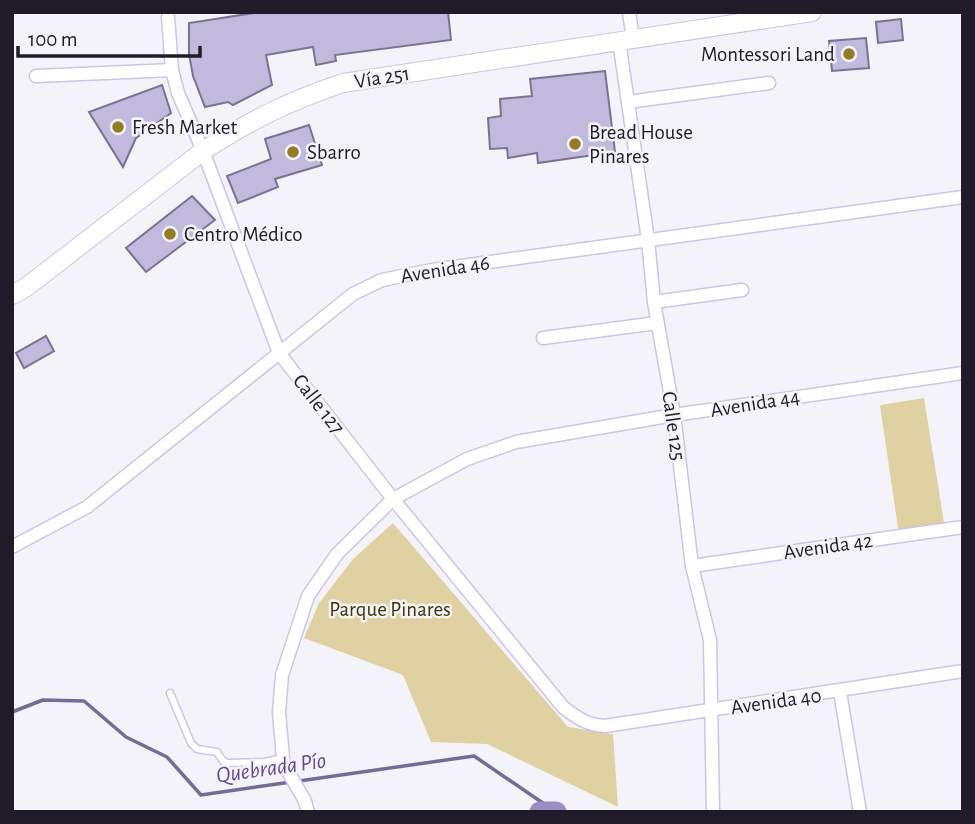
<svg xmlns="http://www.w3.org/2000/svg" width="975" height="824" font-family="'Alegreya Sans',sans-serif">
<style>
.green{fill:#e0d1a2}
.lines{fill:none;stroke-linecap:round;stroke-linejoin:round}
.stream{stroke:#766a97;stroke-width:3.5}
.river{stroke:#9c8cc6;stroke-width:21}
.building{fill:#c2badd;stroke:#7a7292;stroke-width:2}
.service-casing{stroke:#cdc4e8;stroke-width:9}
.minor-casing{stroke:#cdc4e8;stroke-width:15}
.secondary-casing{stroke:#cdc4e8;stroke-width:20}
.service{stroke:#fff;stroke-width:6}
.minor{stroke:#fff;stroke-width:12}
.secondary{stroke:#fff;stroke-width:18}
.poi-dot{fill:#937c23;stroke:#f5f3fa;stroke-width:2.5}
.labels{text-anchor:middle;stroke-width:5;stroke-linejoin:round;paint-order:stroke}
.poi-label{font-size:21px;fill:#1f1b28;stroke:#f5f3fa;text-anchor:start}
.street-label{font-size:21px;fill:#1f1b28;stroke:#f5f3fa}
.park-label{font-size:21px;fill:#433500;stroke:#f5f3fa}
.water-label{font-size:23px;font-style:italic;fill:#5f4790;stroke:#f5f3fa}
</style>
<rect width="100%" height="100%" fill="#f5f3fa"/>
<!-- green -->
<g class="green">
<path d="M924,398l21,131 -46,6 -19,-130z"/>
<path d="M393,523l175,204 45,7 5,73 -131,-63 -56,-2 -28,-67 -99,-37 15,-35 34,-44z"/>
</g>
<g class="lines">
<!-- stream -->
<g class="stream">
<path d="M12,712l31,-12 41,1 42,36 41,20 34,38 90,-13"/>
<path d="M299,781l175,-25 79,54"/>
</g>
<!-- river -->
<path class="river" d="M540,812h16"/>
</g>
<!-- building -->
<g class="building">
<path d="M260,12h188l3,28 -116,15 1,6 -20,4 -3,-18 -47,8 6,30 -39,20 -5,-3 -23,5 -12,-31 -4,-22v-31z"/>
<path d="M901,19l2,21 -25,3 -2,-21z"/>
<path d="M866,38l3,30 -37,3 -3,-30z"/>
<path d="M605,71l10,81 -77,11 -1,-10 -29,5 -1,-10 -17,1 -2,-31 13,-2 -1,-17 32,-3 -2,-17z"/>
<path d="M162,85l9,28 -35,25 -13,29 -34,-55z"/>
<path d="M309,125l13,40 -47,14 3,8 -40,16 -11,-27 44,-17 -6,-20z"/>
<path d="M192,196l23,24 -69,52 -20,-24z"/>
<path d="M46,336l8,15 -30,17 -8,-15z"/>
</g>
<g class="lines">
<defs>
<path id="service" d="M170,693l21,50 6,6 20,3 6,9 5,2 37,-1 18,-4"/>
<g id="minor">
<path d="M629,12l4,27"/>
<path d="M168,17l4,53 6,23 25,58 76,202 114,146 170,208c14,11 24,18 42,19l358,-55"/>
<path d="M619,41l29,199 6,62 20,113 18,151 18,74 3,172"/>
<path d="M36,76l136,-6"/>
<path d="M628,102l141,-19"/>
<path d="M654,302l88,-12"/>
<path d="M543,338l114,-15"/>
<path d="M12,547l75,-40 266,-213 29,-14 50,-10 531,-73"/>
<path d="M692,566l271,-39"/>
<path d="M840,692l20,120"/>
<path d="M308,812l-3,-11 -19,-33 -3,-10 -4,-46 3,-37 26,-79 29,-42 56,-55 74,-40 49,-17 158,-27 289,-42"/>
</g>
<path id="secondary" d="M12,295l13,-7 178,-137c48,-31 86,-50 140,-68l469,-71"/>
</defs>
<!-- service casing -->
<use href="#service" class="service-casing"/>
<!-- minor casing -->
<use href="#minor" class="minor-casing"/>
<!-- secondary casing -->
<use href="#secondary" class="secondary-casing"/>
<!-- service -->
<use href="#service" class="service"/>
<!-- minor -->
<use href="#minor" class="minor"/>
<!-- secondary -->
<use href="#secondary" class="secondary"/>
</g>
<!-- markers -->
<g class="poi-dot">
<circle cx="849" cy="54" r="7"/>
<circle cx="118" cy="127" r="7"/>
<circle cx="575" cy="144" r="7"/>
<circle cx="293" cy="152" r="7"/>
<circle cx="170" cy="234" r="7"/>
</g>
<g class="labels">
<!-- poi labels -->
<g class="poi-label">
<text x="835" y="61" text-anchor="end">Montessori Land</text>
<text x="132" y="134">Fresh Market</text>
<text x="589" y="139">Bread House<tspan x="589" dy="24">Pinares</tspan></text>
<text x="307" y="159">Sbarro</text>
<text x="184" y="241">Centro Médico</text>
</g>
<!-- street labels -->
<g class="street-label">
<text transform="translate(382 77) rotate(-9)" y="7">Vía 251</text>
<text transform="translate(445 269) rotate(-9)" y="7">Avenida 46</text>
<text transform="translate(755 403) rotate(-9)" y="7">Avenida 44</text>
<text transform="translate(319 404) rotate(52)" y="7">Calle 127</text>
<text transform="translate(674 426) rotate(82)" y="7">Calle 125</text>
<text transform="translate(828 546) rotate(-8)" y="7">Avenida 42</text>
<text transform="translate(776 701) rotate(-8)" y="7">Avenida 40</text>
</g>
<!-- park labels -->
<g class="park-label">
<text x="390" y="616">Parque Pinares</text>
</g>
<!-- water labels -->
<g class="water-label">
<text transform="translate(271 767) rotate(-8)" y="8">Quebrada Pío</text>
</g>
</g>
<!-- border -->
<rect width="975" height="824" fill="none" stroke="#1f1b28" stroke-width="28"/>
<!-- scale -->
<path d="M18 46v10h182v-10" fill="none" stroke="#1f1b28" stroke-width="3.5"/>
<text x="28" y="46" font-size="21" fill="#1f1b28" stroke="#f5f3fa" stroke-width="5" paint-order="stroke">100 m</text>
</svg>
